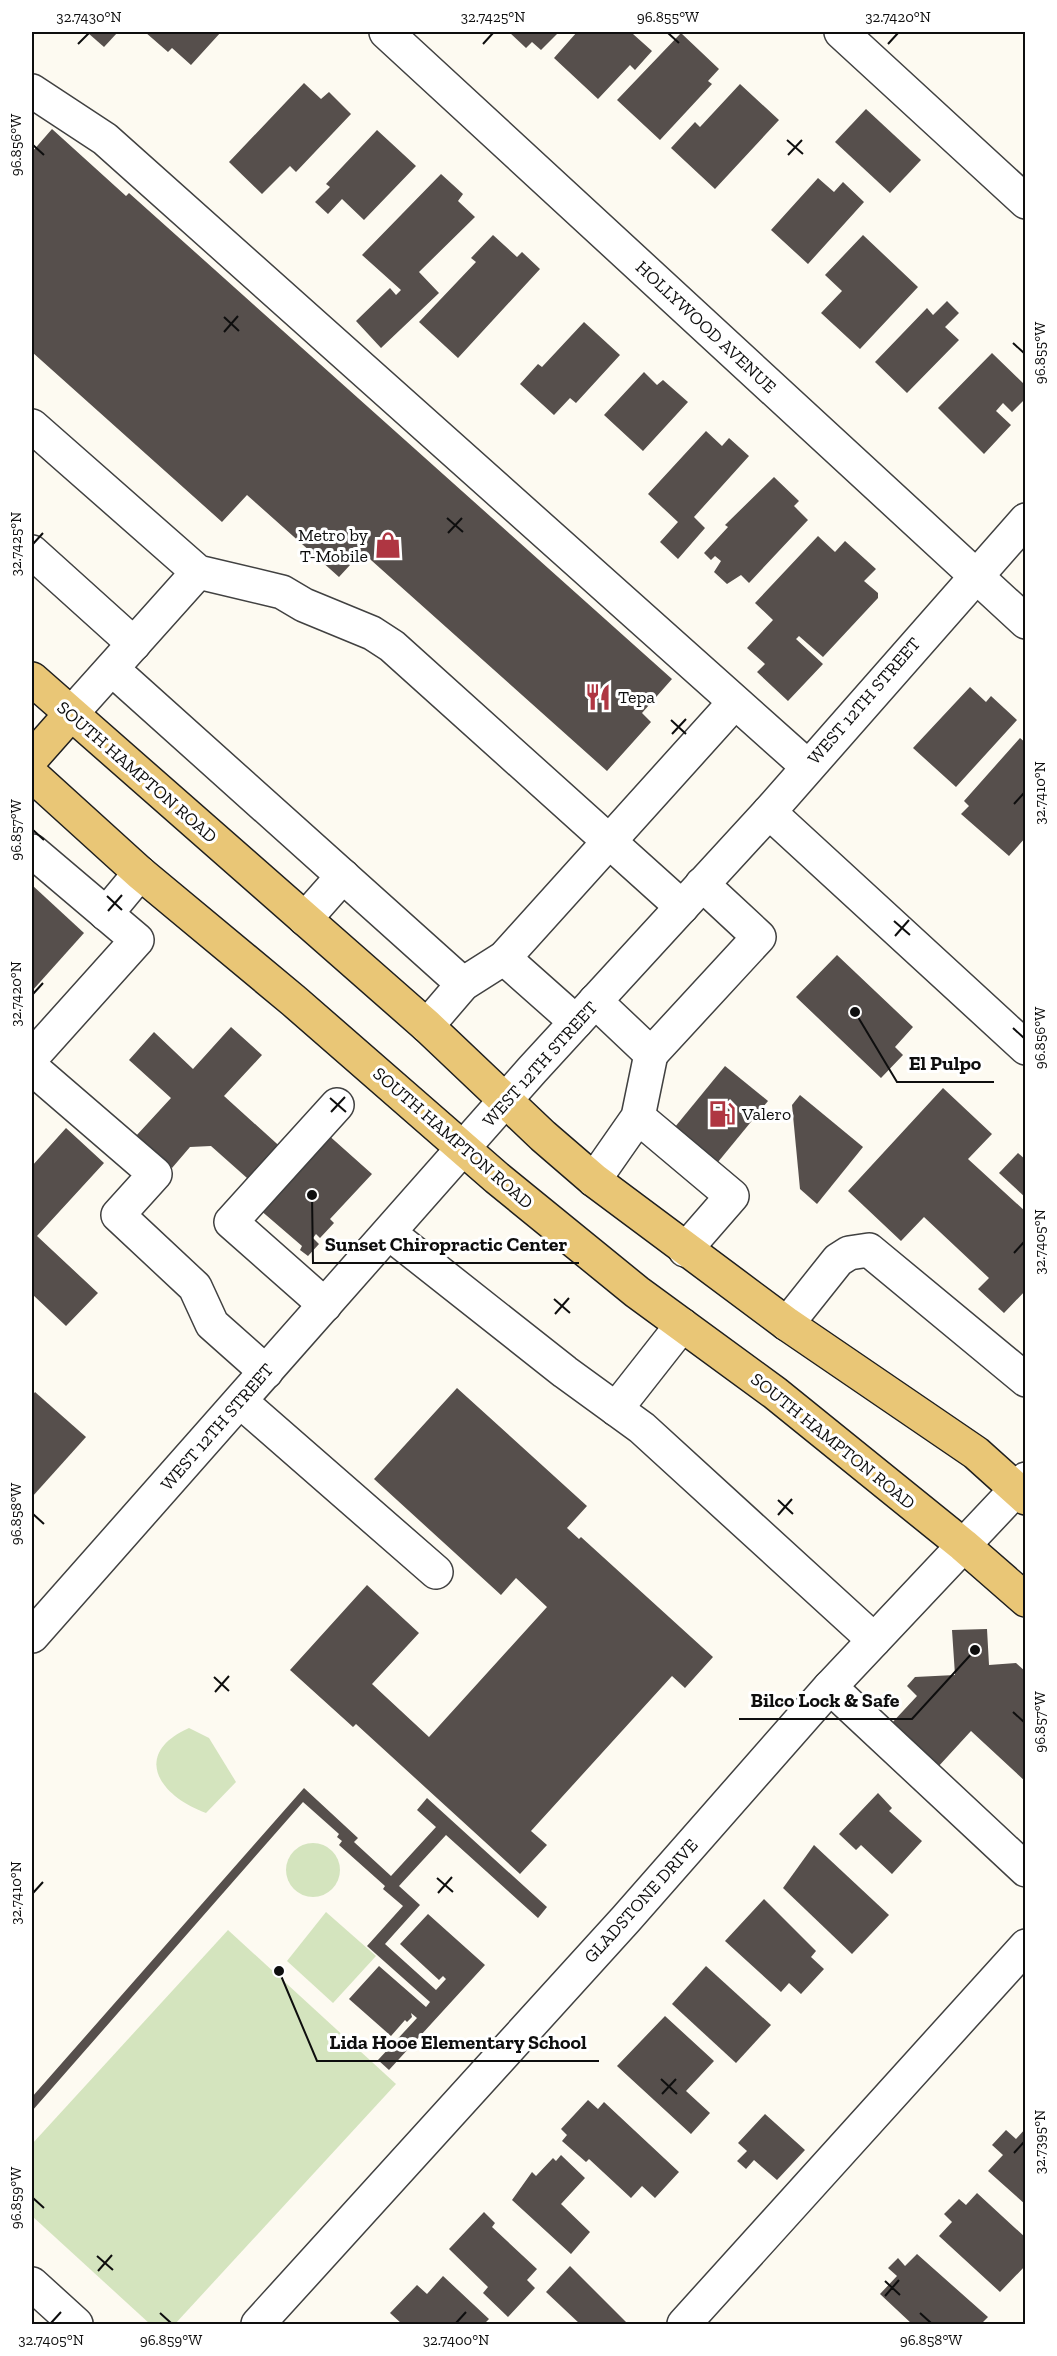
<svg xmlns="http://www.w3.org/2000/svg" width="1057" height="2356" font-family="'Zilla Slab',serif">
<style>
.green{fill:#d4e4be}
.building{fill:#564f4c}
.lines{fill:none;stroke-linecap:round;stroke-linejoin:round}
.minor-casing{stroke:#414141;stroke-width:36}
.major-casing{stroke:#1f1f1f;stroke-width:36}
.minor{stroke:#fff;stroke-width:33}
.major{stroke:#e9c676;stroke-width:33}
.ticks{fill:none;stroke:#0e0e0e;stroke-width:2}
.labels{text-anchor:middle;stroke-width:6;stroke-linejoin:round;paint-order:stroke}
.street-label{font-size:18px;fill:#0e0e0e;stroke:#fff}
.poi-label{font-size:18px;fill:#0e0e0e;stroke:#fff;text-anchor:start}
.leader{fill:none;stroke:#0e0e0e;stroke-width:2}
.callout-dot{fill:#0e0e0e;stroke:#fff;stroke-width:2}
.callout-label{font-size:20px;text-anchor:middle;font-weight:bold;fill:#0e0e0e;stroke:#fff;stroke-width:6;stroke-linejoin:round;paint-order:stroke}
.neatline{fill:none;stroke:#0e0e0e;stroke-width:2}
.ticks-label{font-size:15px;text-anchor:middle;fill:#0e0e0e}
</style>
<rect width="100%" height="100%" fill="#fdfaf1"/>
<!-- green -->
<g class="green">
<path d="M189,1728l20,10 27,44 -30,31c-47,-17 -75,-59 -17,-85z"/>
<circle cx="313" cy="1870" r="27"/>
<path d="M326,1912l50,44 -43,47 -46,-42z"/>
<path d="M228,1930l168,154 -221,240h-25l-118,-108v-72z"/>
</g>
<!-- building -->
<g class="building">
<path d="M90,32h28l-14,15 -16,-14z"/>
<path d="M145,32h76l-30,33 -19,-17 -4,4z"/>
<path d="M509,32h50l-18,18 -9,-8 -6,6z"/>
<path d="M577,32h58l-2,2 19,17 -17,19 -5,-5 -32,34 -44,-41z"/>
<path d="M681,33l38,36 -11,12 4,3 -52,56 -43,-40z"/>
<path d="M304,83l17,16 8,-7 22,22 -55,58 -6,-6 -28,28 -33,-32z"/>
<path d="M740,84l39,36 -64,69 -44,-41 24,-26 5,5z"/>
<path d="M866,109l55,51 -31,33 -55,-51z"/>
<path d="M52,129l74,67 3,-3 543,486 -30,34 9,9 -44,49 -245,-219 -23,25 -92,-82 -25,27 -190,-170v-200z"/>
<path d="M377,130l39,36 -52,54 -22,-21 -14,15 -13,-12 15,-15 -4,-3z"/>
<path d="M441,174l22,20 -5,7 17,16 -56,55 20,21 -58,55 -25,-27 34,-33 6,7 5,-5 -39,-35z"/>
<path d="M818,178l16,14 9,-10 21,20 -56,62 -37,-34z"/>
<path d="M493,235l24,22 5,-5 18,17 -82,89 -39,-36 57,-60 -5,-4z"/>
<path d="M863,235l55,52 -58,62 -39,-36 21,-22 -17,-16z"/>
<path d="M947,301l12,12 -14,14 14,13 -52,53 -32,-31 52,-54 6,7z"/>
<path d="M584,322l36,33 -44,48 -6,-5 -16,17 -34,-31 18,-20 4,3z"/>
<path d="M992,353l34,33v12l-14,14 -9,-9 -7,8 15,14 -27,29 -46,-46z"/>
<path d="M644,372l13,13 6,-5 25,22 -45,49 -39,-36z"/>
<path d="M706,431l16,15 7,-8 20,18 -55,61 11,11 -27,31 -18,-17 18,-20 -30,-28z"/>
<path d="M774,477l25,24 -5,5 14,14 -59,63 -8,-8 -14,9 -13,-12 7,-11 -6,-5 -4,4 -7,-7 24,-26 -3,-2z"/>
<path d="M818,536l17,16 10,-11 31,28 -12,12 14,12v5l-55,59 -24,-21 -3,3 27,25 -35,37 -31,-29 8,-8 -18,-16 26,-28 -18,-17z"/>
<path d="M970,687l16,15 5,-6 26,24 -61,67 -43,-39z"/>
<path d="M1020,738l6,5v94l-17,19 -48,-42 8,-8 -5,-5z"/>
<path d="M32,885l52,48 -52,58z"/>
<path d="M837,955l76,72 -18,20 8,8 -22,23 -85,-81z"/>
<path d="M231,1027l31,28 -38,41 62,56 -30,34 -45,-40 -21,1 -18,21 -36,-32 35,-38 -42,-38 25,-28 39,37z"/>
<path d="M725,1066l43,35 -50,61 -43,-35z"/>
<path d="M943,1088l49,46 -24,25 58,53v78l-22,23 -26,-24 11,-11 -65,-61 -23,24 -53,-50z"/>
<path d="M800,1095l63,52 -46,57 -17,-15 -8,-84z"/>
<path d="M66,1128l38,35 -67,73 61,57 -32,33 -34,-32v-128z"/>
<path d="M326,1133l46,41 -42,45 4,4 -14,15 -4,-4 -3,4 6,6 -11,12 -8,-6 2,-4 -43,-37z"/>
<path d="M1018,1153l8,7v38l-27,-25z"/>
<path d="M457,1388l130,118 -20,22 12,11 2,-2 132,120 -28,31 -13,-12 -141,155 16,14 -27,29 -164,-150 -3,3 -63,-57 77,-85 52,48 -47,51 57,53 118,-130 -31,-29 -15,17 -127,-116z"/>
<path d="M35,1392l51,45 -54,60v-101z"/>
<path d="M987,1629l2,36 27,-2 10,9v110l-55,-51 -34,37 -47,-43 27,-29 -10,-10 8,-9 40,-2 -3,-45z"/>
<path d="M304,1788l54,50 -4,4 37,34 45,-49 -19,-17 10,-12 120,109 -9,11 -92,-83 -47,51 21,19 -35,39 51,46 10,-11 -3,-3 -4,4 -39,-36 28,-30 57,51 -96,105 -11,-10 39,-42 -6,-5 1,4 -5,5 -2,-2 -14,16 -42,-37 30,-33 47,41 4,-5 -63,-56 36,-40 -20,-17 2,-3 -46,-41 3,-4 -5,-4 2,-3 -36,-32 -271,309v-14z"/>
<path d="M878,1793l14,15 -3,3 33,30 -30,33 -31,-29 -5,5 -17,-16z"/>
<path d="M814,1845l75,70 -37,39 -69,-66z"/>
<path d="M764,1899l52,52 -5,6 13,12 -23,25 -12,-11 -8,9 -56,-51z"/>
<path d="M706,1966l65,59 -35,38 -64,-59z"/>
<path d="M665,2016l49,45 -28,30 24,22 -19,21 -74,-68z"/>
<path d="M588,2100l10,9 6,-7 75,70 -24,26 -13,-12 -11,12 -42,-39 -3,3 -24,-21 5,-6 -6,-6z"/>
<path d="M765,2114l40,36 -28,30 -23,-20 -8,9 -9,-8 10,-10 -9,-8z"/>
<path d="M1026,2128v77l-38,-34 15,-16 -11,-10 14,-15 10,9z"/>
<path d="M561,2155l24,23 -24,26 29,28 -19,22 -59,-54 20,-28 4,4 17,-18 3,3z"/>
<path d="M977,2193l49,45v27l-26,27 -61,-56 13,-14 -8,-8 15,-15 7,6z"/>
<path d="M484,2212l11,11 -3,4 45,42 -10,11 8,8 -27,29 -25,-24 5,-6 -39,-38z"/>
<path d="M917,2254l71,63 -7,7h-69l-32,-30 17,-18 -9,-8 10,-10 7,8z"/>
<path d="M570,2266l58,58h-48l-34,-32z"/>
<path d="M443,2276l46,43 -5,5h-82l-12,-11 27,-28 10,9z"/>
</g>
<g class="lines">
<defs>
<g id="minor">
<path d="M386,32l640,590"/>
<path d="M841,32l185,170"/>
<path d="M32,91l73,48 702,627"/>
<path d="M32,426l166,146 84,20 22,13 68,28 20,13 290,261"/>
<path d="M32,552l102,92"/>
<path d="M112,669l351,315"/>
<path d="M70,715l128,-143"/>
<path d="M769,812l257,236"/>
<path d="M32,851l105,89 -105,117"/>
<path d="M106,914l34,-41"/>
<path d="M305,919l38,-43"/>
<path d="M504,958l72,64"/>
<path d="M595,1001l56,53 108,-117 -57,-53"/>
<path d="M427,1026l36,-42 41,-26 230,-255"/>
<path d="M32,1068l123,106 -37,41 77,72 17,37 54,48"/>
<path d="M638,1117l94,79 -47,54"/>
<path d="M594,1180l44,-63 13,-63"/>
<path d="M389,1233l176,139 77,56 232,212"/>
<path d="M325,1305l-94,-83 106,-117"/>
<path d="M787,1324l51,-64 11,-7 20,-3 157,130"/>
<path d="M240,1401l196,171"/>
<path d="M616,1409l66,-84"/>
<path d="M32,1636l500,-566 237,-258 257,-292"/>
<path d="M830,1687l196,183"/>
<path d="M32,2284l44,40"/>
<path d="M258,2324l368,-405 204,-232 196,-208"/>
<path d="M684,2324l342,-378"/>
</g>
<g id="major">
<path d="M32,679l395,347 116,110 51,44 193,144 189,129 50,45"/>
<path d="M32,758l38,-43"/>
<path d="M32,775l108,98 154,128 203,177 140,114 138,101 188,152 63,55"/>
</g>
</defs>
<!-- minor casing -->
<use href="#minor" class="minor-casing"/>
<!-- major casing -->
<use href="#major" class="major-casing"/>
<!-- minor -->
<use href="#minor" class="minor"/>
<!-- major -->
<use href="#major" class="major"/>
</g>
<!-- ticks -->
<path class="ticks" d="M668,33l11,10M78,44l11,-11M483,44l10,-11M888,44l10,-11M787,140l16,14M33,145l11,10M788,155l14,-15M224,317l15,14M224,332l14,-16M1013,343l11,10M447,518l16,14M448,533l14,-15M33,544l10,-11M671,720l15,14M672,734l14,-15M1014,804l10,-11M33,830l11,10M107,896l15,14M108,911l14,-16M894,921l16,14M895,936l14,-16M33,994l10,-11M1013,1028l11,10M330,1098l16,14M331,1112l14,-15M1014,1253l10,-11M554,1299l16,14M555,1314l14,-16M778,1500l15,14M33,1514l11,10M778,1515l14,-16M214,1677l15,14M215,1692l14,-16M1013,1712l11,10M437,1878l16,14M33,1893l10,-11M438,1893l14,-16M661,2079l16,15M662,2094l14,-15M1014,2153l10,-11M33,2198l11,10M97,2256l16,14M98,2271l14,-16M885,2281l15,14M885,2296l14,-16M160,2313l11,10M920,2313l11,10M51,2323l10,-11M456,2323l10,-11"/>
<!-- icons -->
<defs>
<symbol id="shop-bare" viewBox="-9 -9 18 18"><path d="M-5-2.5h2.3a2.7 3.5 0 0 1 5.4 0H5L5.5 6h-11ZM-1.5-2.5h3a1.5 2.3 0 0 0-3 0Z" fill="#af3642" stroke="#fff" stroke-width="2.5" paint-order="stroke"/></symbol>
<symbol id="restaurant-bare" viewBox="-9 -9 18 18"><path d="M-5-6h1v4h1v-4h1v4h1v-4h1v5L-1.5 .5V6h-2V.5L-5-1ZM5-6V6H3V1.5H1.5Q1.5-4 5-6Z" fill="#af3642" stroke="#fff" stroke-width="2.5" paint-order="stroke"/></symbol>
<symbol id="fuel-bare" viewBox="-9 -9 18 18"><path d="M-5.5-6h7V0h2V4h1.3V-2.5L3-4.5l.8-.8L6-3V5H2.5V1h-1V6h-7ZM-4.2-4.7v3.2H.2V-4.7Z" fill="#af3642" stroke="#fff" stroke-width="2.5" paint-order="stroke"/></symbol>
</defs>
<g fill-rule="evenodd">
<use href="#shop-bare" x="369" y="526" width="38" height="38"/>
<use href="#restaurant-bare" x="579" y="678" width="38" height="38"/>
<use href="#fuel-bare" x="703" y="1095" width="38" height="38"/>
</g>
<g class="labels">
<!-- street labels -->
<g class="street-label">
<text transform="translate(706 327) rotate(43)" y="6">HOLLYWOOD AVENUE</text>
<text transform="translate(864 701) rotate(-49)" y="6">WEST 12TH STREET</text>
<text transform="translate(137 772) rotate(41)" y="6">SOUTH HAMPTON ROAD</text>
<text transform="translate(540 1064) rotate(-48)" y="6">WEST 12TH STREET</text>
<text transform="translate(453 1138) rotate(41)" y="6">SOUTH HAMPTON ROAD</text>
<text transform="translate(217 1427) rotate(-49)" y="6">WEST 12TH STREET</text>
<text transform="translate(833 1441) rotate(39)" y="6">SOUTH HAMPTON ROAD</text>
<text transform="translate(641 1901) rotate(-48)" y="6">GLADSTONE DRIVE</text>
</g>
<!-- poi labels -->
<g class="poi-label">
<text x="368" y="541" text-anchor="end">Metro by<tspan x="368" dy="21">T-Mobile</tspan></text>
<text x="618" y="703">Tepa</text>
<text x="742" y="1120">Valero</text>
</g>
</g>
<!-- callouts -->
<path class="leader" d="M855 1012L897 1082H994M312 1195L313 1263H579M975 1650L912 1719H739M279 1971L317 2061H599"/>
<g class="callout-dot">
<circle cx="855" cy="1012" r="6"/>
<circle cx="312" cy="1195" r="6"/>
<circle cx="975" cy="1650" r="6"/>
<circle cx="279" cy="1971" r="6"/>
</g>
<g class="callout-label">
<text x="945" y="1070">El Pulpo</text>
<text x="446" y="1251">Sunset Chiropractic Center</text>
<text x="825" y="1707">Bilco Lock &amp; Safe</text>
<text x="458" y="2049">Lida Hooe Elementary School</text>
</g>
<!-- border -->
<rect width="1057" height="2356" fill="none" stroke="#ffffff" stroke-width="66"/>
<rect x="33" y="33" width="991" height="2290" class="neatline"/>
<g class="ticks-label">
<text x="89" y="22">32.7430°N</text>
<text x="493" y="22">32.7425°N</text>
<text x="668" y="22">96.855°W</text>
<text x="898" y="22">32.7420°N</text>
<text transform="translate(16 145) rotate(-90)" y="5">96.856°W</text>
<text transform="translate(1040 353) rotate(-90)" y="5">96.855°W</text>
<text transform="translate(16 544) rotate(-90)" y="5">32.7425°N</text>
<text transform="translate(1040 793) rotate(-90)" y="5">32.7410°N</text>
<text transform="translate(16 830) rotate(-90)" y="5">96.857°W</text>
<text transform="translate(16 994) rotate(-90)" y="5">32.7420°N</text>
<text transform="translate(1040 1038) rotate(-90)" y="5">96.856°W</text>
<text transform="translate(1040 1242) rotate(-90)" y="5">32.7405°N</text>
<text transform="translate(16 1514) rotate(-90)" y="5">96.858°W</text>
<text transform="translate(1040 1722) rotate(-90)" y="5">96.857°W</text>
<text transform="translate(16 1893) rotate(-90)" y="5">32.7410°N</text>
<text transform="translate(1040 2142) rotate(-90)" y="5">32.7395°N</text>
<text transform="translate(16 2198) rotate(-90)" y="5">96.859°W</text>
<text x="51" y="2345">32.7405°N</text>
<text x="171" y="2345">96.859°W</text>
<text x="456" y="2345">32.7400°N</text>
<text x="931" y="2345">96.858°W</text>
</g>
</svg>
